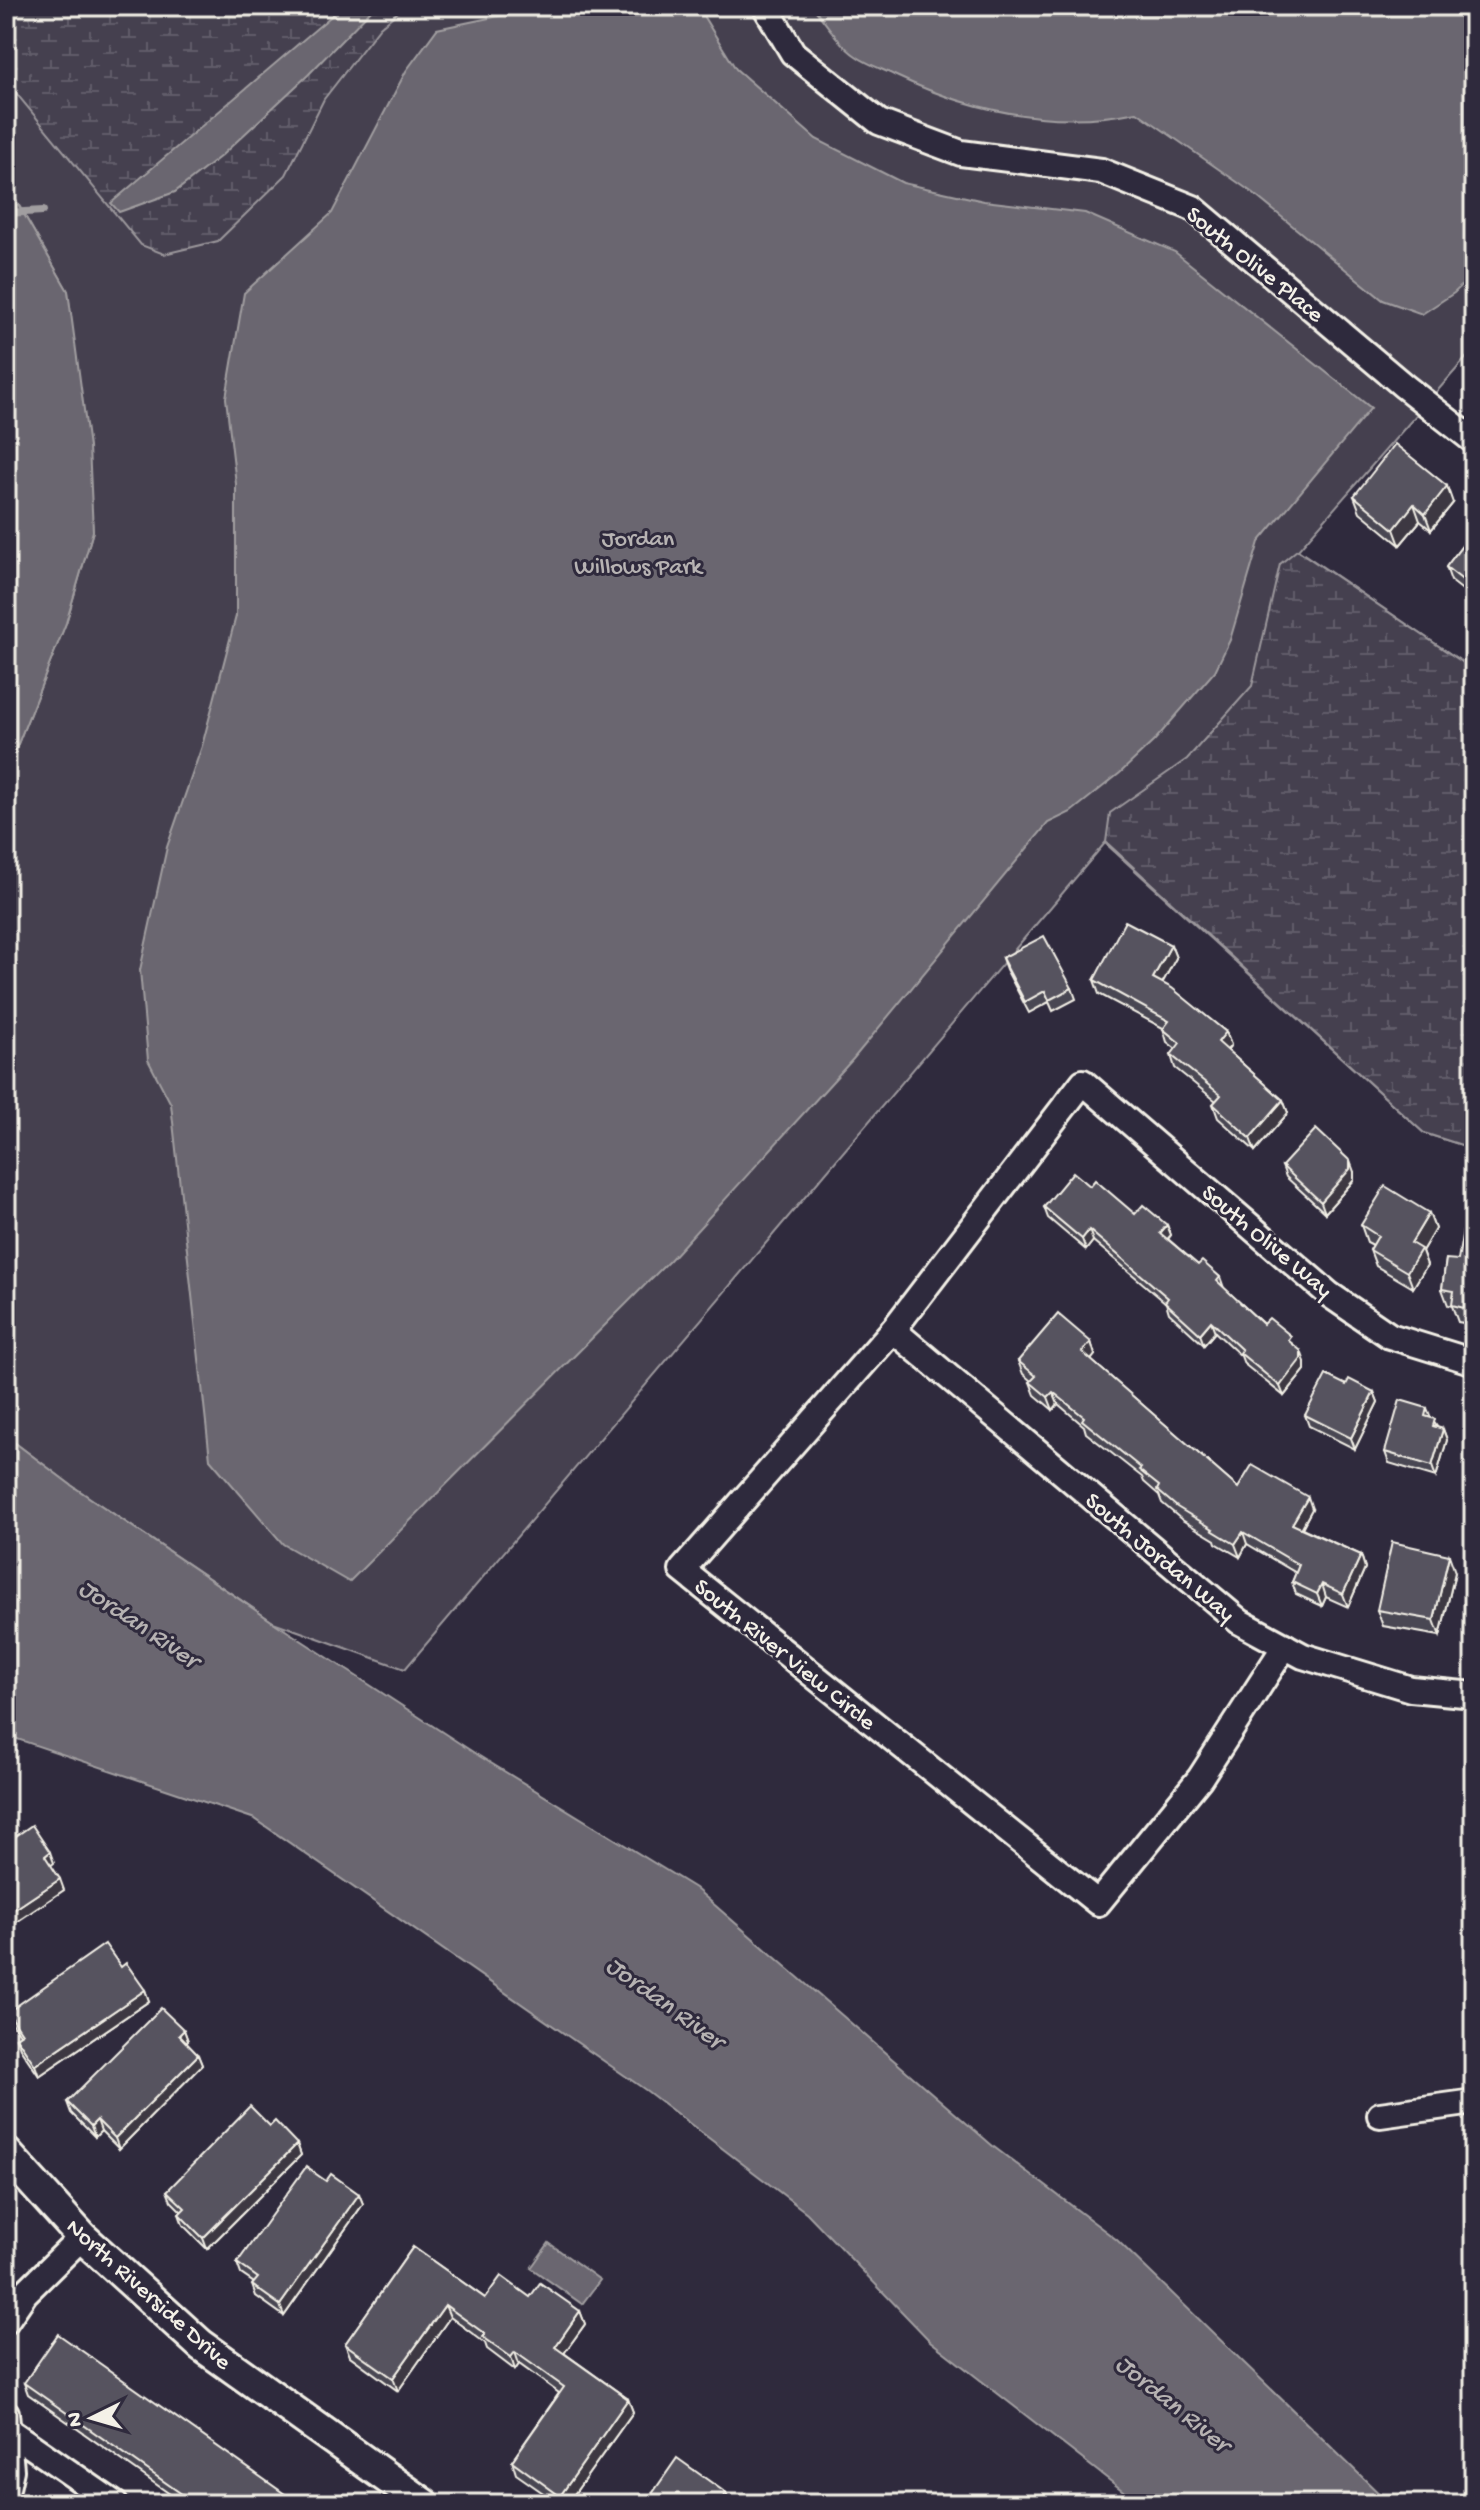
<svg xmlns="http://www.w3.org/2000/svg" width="1480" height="2510" font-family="'Gochi Hand',sans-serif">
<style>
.green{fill:#454050;stroke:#9c989c;stroke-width:2}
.wetland{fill:url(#wetland-marsh);stroke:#9c989c;stroke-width:2}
.water{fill:#6a6670;stroke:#a19ea0;stroke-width:2}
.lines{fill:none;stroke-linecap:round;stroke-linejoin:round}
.stream{stroke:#a19ea0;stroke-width:8}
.minor-casing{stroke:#f4f1e8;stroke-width:30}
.tertiary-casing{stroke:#f4f1e8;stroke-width:36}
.minor{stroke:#2f2a3d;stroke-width:24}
.tertiary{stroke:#2f2a3d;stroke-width:30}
.wall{fill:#4a4752;stroke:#f4f1e8;stroke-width:2}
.shaded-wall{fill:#3c3942;stroke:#f4f1e8;stroke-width:2}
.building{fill:#56525f;stroke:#f4f1e8;stroke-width:2}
.labels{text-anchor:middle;stroke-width:6;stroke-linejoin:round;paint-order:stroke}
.street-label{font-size:24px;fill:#f4f1e8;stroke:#2f2a3d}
.park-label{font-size:24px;fill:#b7b3b3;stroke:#2f2a3d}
.water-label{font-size:26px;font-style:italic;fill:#b6b2b2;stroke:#2f2a3d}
</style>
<defs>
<pattern id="wetland-marsh" width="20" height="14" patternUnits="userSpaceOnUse" patternTransform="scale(2)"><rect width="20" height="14" fill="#454050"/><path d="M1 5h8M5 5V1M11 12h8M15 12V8" fill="none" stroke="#605c69"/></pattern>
</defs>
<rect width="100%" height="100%" fill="#2f2a3d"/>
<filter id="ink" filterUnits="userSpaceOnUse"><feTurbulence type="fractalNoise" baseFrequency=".0125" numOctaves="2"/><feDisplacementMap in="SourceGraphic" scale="16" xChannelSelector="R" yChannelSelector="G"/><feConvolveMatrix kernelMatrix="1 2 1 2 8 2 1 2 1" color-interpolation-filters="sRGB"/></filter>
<g filter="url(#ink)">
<!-- green -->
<path class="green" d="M6,6h1468v343l-176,201 176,120v479l-50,-16 -319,-290 -700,826 -132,-47 -202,-137 -65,-49v-662l60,-151 27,-92 -25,-240 -62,-108z"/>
<!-- wetland -->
<g class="wetland">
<path d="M6,6h399l-25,21 -56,72 -38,76 -68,66 -54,13 -23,-9 -135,-164z"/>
<path d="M1297,550l177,120v479l-50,-16 -318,-291 4,-29 77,-54 65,-73 28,-122z"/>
</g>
<!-- water -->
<g class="water">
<path d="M343,6h32l-67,69 -87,81 -46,36 -56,20 -8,-9z"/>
<path d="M546,6h151l39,63 80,70 87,44 81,18 101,12 90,39 196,156 -112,134 -29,98 -15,31 -61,70 -34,32 -49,39 -23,11 -195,236 -183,201 -321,322 -66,-38 -73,-85 -39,-355 -23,-44 -8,-90 27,-123 35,-101 34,-130v-132l-10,-86 18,-105 88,-80 74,-142 31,-42z"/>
<path d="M812,6h662v268l-20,19 -32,21 -39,-14 -133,-109 -113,-79c-83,17 -167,-1 -243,-37 -12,-6 -27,-11 -38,-19 -17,-11 -31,-35 -44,-50z"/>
<path d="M6,183l62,108 21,156 4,84 -27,92 -60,151z"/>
<path d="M6,1436l65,49 202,137 203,132 219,134 299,259 123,93 273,264h-250l-210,-163 -123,-128 -160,-122 -392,-272 -238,-80 -11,-12z"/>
<path d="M549,2243l51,37 -18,24 -51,-36z"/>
</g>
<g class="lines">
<!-- stream -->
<path class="stream" d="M6,213l37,-2"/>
<defs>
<g id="minor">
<path d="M765,6l28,47 86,69 82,31 140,18 92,37 211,178 70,55"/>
<path d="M893,1330l347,292 63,34 108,33 63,6"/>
<path d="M1285,1646l-85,132 -102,125 -416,-333 211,-240 190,-248 247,213 60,41 84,26"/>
<path d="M1380,2115l94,-13"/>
<path d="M6,2321l19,-28 57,-56"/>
<path d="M6,2413l5,57 -5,23"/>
<path d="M8,2430l107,74"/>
</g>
<path id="tertiary" d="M6,2153l76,84 119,108 223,159"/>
</defs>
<!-- minor casing -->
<use href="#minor" class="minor-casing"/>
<!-- tertiary casing -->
<use href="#tertiary" class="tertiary-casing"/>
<!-- minor -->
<use href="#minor" class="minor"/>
<!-- tertiary -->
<use href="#tertiary" class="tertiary"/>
</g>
<!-- wall -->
<g class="wall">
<path d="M1354,496l99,7 -22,27 -11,-9 -20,24 -40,-33z"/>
<path d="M1474,530v69l-23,-18 -5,-14z"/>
<path d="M1171,945l5,13 -14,25 64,49 5,13 -4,5 56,50 5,13 -33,38 -37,-33 -5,-14 3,-3 -41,-33 -4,-13 5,-6 -9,-7 -4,-14 -64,-34 -5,-14z"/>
<path d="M1002,958l70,30 4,11 -23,12 -4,-9 -20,11 -23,-44z"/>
<path d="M1282,1166l72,6v8l-29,33 -39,-36z"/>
<path d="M1090,1186l45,28 32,11 4,10 -3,4 30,26 22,12 4,11 81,74v8l-21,26 -40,-32 -3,-8 -26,-24 -11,13 -35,-32 -3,-10 -73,-62 -7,9 -38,-32 -4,-11z"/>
<path d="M1429,1213l6,16 -13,22 5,14 -14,23 -37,-22 -6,-16 3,-5 -6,-3 -6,-17z"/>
<path d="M1446,1259l24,65 -12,-2 -6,-16 -4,-1 -6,-16z"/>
<path d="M1091,1342l4,13 -4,5 147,128 74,21 -10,19 59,27 4,13 -17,39 -22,-10 -4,9 -26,-12 -4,-12 4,-9 -49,-29 -7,13 -24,-14 -1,-3 -33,-20 -20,-17 -3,-8 -15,-13 -2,-5 -56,-44 -2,-7 -26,-22 -5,6 -18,-15 -5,-13 1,-1 -8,-7 -5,-13z"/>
<path d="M1346,1385l28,7 4,10 -23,47 -46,-23 -4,-11z"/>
<path d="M1427,1408l4,10 7,10 5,1 4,11 -11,37 -47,-14 -4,-11z"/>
<path d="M1455,1572l-15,64 -57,-10 -6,-16z"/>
<path d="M121,1967l24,23 4,11 -110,75 -19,-28 -4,-11 4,-3 -8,-11 -4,-11z"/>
<path d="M184,2030l4,11 -2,2 12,12 4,10 -83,84 -18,-18 -6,6 -24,-24 -4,-11z"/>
<path d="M270,2126l27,18 4,11 -94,94 -24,-24 -4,-11 3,-2 -11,-11 -4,-10z"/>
<path d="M326,2181l33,13 4,10 -79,112 -28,-20 -4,-11 2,-2 -13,-9 -4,-11z"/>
<path d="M413,2247l72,51 45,-1 50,14 5,13 -21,29 64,46 5,13 -66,92h-8l-43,-30 -4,-13 47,-68 -40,-29 -4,6 -28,-21 -2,-6 -35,-26 -52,74 -48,-35 -5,-12z"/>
<path d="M24,2383l275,121h-115l-156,-110z"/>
</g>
<!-- shaded-wall -->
<g class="shaded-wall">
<path d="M1447,486l6,17 -22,27 -6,-16z"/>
<path d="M1414,504l6,17 -20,24 -6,-16z"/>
<path d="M1171,945l5,13 -18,33 -5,-13z"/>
<path d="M1226,1032l5,13 -8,10 -5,-13z"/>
<path d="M1283,1100l5,13 -33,38 -5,-13z"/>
<path d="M1350,1161l4,11v8l-29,33 -4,-11z"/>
<path d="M1429,1213l6,16 -13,22 5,14 -14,23 -6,-16 4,-29z"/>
<path d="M1167,1225l4,10 -7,8 -4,-10z"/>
<path d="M1089,1230l4,11 -7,9 -4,-11z"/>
<path d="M1474,1275v36l-4,13 -6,-16z"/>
<path d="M1211,1321l4,11 -11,13 -4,-11z"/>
<path d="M1091,1342l4,13 -8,10 -5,-13z"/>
<path d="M1301,1351l4,11v8l-21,26 -4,-10z"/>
<path d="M1053,1392l5,12 -5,6 -5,-13z"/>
<path d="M1374,1392l4,10 -23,47 -4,-11z"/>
<path d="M1443,1429l4,11 -11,37 -4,-11z"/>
<path d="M1308,1497l4,12 -15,27 -5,-12z"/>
<path d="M1243,1532l4,12 -7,13 -5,-13z"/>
<path d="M1361,1555l4,13 -17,39 -5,-13z"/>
<path d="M1449,1555l6,17 -15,64 -6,-16z"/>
<path d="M1322,1584l4,13 -4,9 -5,-12z"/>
<path d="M50,1852l4,11 -5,4 -4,-11z"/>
<path d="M60,1879l4,11 -58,39v-14z"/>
<path d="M145,1990l4,11 -110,75 -4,-11z"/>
<path d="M184,2030l4,11 -5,5 -4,-11z"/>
<path d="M198,2055l4,10 -83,84 -4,-11z"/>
<path d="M97,2120l4,11 -6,6 -4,-11z"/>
<path d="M297,2144l4,11 -94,94 -4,-11z"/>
<path d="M359,2194l4,10 -79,112 -4,-11z"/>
<path d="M445,2305l5,12 -52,74 -5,-13z"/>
<path d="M580,2311l5,13 -25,35 -5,-12z"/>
<path d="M515,2352l4,12 -4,6 -4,-13z"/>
<path d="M628,2399l5,13 -66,92h-4l-3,-8z"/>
<path d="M726,2493l4,11h-12z"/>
</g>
<!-- building -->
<g class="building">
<path d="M1395,444l52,42 -22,28 -11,-10 -20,25 -40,-33z"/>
<path d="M1474,530v59l-28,-22z"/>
<path d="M1125,921l46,24 -18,33 19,10 54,44 -8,10 65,58 -33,38 -37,-34 8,-9 -50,-40 9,-12 -17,-14 6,-8 -75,-41z"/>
<path d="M1044,936l28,52 -23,12 -4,-9 -20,11 -23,-44z"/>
<path d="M1316,1129l34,32v8l-29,33 -39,-36z"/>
<path d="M1073,1172l17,14 5,-6 40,34 8,-9 24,20 -7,8 38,32 4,-4 18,16 -3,4 46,43 6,-6 22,18 -3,4 13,11v8l-21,27 -40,-33 2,-3 -31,-29 -11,13 -35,-32 3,-4 -79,-68 -7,9 -38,-32z"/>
<path d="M1385,1186l44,27 -18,30 10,6 -14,23 -37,-22 8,-14 -17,-11z"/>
<path d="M1463,1230l11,2v43l-10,33 -12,-3 2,-14 -12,-2 4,-30 12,1z"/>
<path d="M1058,1314l33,28 -9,10 156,136 14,-23 56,32 -16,27 69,31 -18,39 -21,-10 -5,10 -25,-12 7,-17 -56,-33 -8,12 -23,-14 1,-1 -36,-22 -20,-17 2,-4 -20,-16 2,-2 -59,-48 2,-3 -31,-25 -5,5 -18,-15 6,-6 -18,-15z"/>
<path d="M1326,1375l20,10 3,-6 25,13 -23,46 -46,-23z"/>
<path d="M1400,1400l27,8 -2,8 10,3 -2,7 10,3 -11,37 -47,-14z"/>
<path d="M1392,1542l57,13 -15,65 -57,-10z"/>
<path d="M1474,1571v55h-2z"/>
<path d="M32,1825l18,27 -5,4 15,23 -54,36v-72z"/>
<path d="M105,1944l16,23 5,-4 19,27 -110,75 -19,-28 6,-4 -14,-21z"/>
<path d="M161,2008l23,22 -5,5 19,20 -83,83 -18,-18 -6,6 -24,-24z"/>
<path d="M250,2106l20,20 5,-5 22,23 -94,94 -24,-24 6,-6 -18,-17z"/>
<path d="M306,2167l20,14 5,-7 28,20 -79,111 -28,-20 6,-7 -21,-15z"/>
<path d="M413,2247l72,51 16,-22 29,21 10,-14 40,28 -25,36 73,52 -68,97 -48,-35 52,-74 -49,-35 -4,5 -28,-20 2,-3 -40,-29 -52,73 -48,-34z"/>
<path d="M58,2334l241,170h-103l-172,-121z"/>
<path d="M677,2458l49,35 -8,11h-73z"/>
</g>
</g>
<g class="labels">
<!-- street labels -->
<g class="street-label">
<text transform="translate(1256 263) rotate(39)" y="8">South Olive Place</text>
<text transform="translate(1268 1240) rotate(40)" y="8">South Olive Way</text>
<text transform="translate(1161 1556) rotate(40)" y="8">South Jordan Way</text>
<text transform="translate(786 1653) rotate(39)" y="8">South River View Circle</text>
<text transform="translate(150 2293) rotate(42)" y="8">North Riverside Drive</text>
</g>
<!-- park labels -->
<g class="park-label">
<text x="638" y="545">Jordan<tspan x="638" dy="28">Willows Park</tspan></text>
</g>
<!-- water labels -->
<g class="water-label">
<text transform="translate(140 1622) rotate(34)" y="9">Jordan River</text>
<text transform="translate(666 2001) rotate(36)" y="9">Jordan River</text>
<text transform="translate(1174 2402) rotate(39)" y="9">Jordan River</text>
</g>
</g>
<!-- margin -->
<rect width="1480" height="2510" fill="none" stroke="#2f2a3d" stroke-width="32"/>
<rect x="16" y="16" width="1448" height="2478" fill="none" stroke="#f4f1e8" stroke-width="3" filter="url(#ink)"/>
<!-- north arrow -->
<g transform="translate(92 2418) rotate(265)" stroke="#2f2a3d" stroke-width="6" paint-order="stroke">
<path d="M0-6L14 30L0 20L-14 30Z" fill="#f4f1e8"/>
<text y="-12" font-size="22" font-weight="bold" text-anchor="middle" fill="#f4f1e8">N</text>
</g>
</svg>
